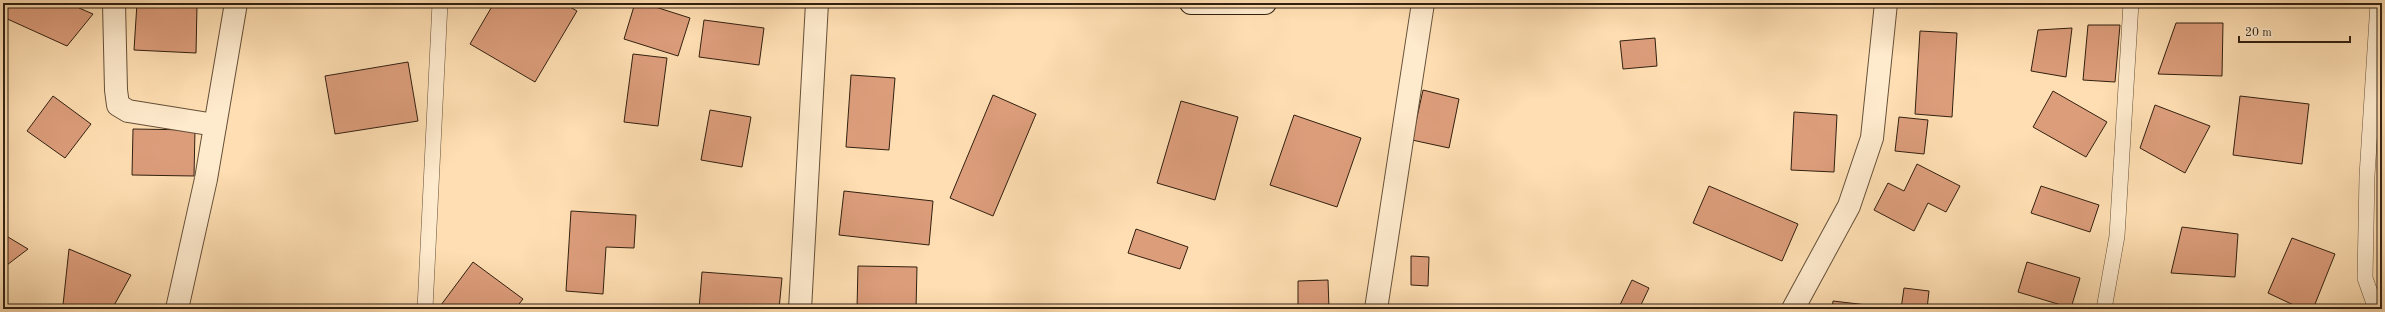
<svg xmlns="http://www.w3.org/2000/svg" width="2385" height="312" font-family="'Old Standard TT',serif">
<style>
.building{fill:#dc9d7b;stroke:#322010}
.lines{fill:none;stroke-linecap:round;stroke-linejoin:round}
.lane-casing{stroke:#655038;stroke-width:16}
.street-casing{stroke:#655038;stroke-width:24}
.secondary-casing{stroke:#322010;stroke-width:24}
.lane{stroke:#feeacd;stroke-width:15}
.street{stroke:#feeacd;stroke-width:22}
.secondary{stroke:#feeacd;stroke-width:22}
</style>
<rect width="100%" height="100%" fill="#fedeb2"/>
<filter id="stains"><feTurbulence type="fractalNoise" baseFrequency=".005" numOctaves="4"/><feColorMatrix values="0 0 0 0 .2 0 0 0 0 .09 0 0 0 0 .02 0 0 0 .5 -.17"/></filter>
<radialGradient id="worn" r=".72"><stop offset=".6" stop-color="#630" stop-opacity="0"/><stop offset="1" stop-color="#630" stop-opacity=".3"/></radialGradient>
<!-- building -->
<g class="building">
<path d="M3,3h80l-4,5 14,6 -26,32 -64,-29z"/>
<path d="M137,3l60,2 -1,48 -62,-3z"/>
<path d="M494,3h69l14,8 -42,71 -65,-38z"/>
<path d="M635,3h8l47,15 -12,38 -54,-17z"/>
<path d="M704,20l60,8 -5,37 -60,-8z"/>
<path d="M2176,23h47l-1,53 -64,-2z"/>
<path d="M2088,25h32l-5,57 -32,-2z"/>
<path d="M2072,28l-6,49 -35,-6 7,-41z"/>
<path d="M1920,31l37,2 -5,84 -37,-3z"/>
<path d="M1655,38l2,28 -34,3 -3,-28z"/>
<path d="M633,54l34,4 -9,68 -34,-4z"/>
<path d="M408,62l10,59 -83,13 -10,-58z"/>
<path d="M851,75l44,3 -6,72 -43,-3z"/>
<path d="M1423,90l36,9 -10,49 -37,-8z"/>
<path d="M2053,91l54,31 -21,35 -53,-30z"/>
<path d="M993,95l43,19 -43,102 -43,-18z"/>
<path d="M53,96l38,28 -26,34 -38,-27z"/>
<path d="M2240,96l69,8 -7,60 -69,-9z"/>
<path d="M1181,101l57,16 -23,83 -58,-17z"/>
<path d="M2155,105l55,21 -25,47 -45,-25z"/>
<path d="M710,110l41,7 -9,50 -41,-7z"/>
<path d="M1794,112l43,3 -3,57 -43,-2z"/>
<path d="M1294,115l67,23 -24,69 -67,-22z"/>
<path d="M1899,117l29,3 -4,34 -29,-3z"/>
<path d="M133,129l62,1 -1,46 -62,-1z"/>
<path d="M1917,164l43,22 -14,26 -18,-9 -14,28 -40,-21 14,-27 16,8z"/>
<path d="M1709,186l89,38 -16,37 -89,-38z"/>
<path d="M2041,186l58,19 -9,27 -59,-19z"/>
<path d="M844,191l89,10 -4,44 -90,-10z"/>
<path d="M571,211l65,4 -2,33 -28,-1 -3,47 -37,-3z"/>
<path d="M2182,227l56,7 -3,43 -64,-4z"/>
<path d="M1136,229l52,18 -8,22 -52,-16z"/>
<path d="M3,234l25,15 -25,19z"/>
<path d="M2292,238l43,16 -22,55h-11l-34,-16z"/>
<path d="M69,249l62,26 -19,34h-33l-16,-4z"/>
<path d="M1411,256l18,1 -1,29 -17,-1z"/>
<path d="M473,262l50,37 -8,10h-77z"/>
<path d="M2027,262l53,16 -9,30 -53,-16z"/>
<path d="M858,266l59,1 -1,42h-59z"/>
<path d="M702,272l80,6 -3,31h-80z"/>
<path d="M1328,280l1,29h-31v-28z"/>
<path d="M1632,280l17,8 -10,21h-21z"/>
<path d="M1904,288l25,3 -2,18h-26z"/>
<path d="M1833,301l68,8h-69z"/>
</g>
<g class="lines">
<defs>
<g id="lane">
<path d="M425,309l15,-306"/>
<path d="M2104,309l13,-73 14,-233"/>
<path d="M2376,309l-11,-31 2,-102 11,-173"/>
</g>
<g id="street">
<path d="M114,3l2,87 2,15 10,6 87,14"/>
<path d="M177,309l29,-130 30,-176"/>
<path d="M800,309l17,-306"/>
<path d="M1376,309l47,-306"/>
<path d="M1793,309l56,-103 23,-68 14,-135"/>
</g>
<path id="secondary" d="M1191,3h74"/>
</defs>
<!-- lane casing -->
<use href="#lane" class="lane-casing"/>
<!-- street casing -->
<use href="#street" class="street-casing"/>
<!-- secondary casing -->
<use href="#secondary" class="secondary-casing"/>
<!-- lane -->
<use href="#lane" class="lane"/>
<!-- street -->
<use href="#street" class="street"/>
<!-- secondary -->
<use href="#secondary" class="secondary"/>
</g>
<!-- margin -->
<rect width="2385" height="312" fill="none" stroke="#fedeb2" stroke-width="16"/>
<rect x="4" y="4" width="2377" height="304" fill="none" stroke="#322010" stroke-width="2"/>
<rect x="8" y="8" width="2369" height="296" fill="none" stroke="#322010"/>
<!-- scale -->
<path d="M2239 36v6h111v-6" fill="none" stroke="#322010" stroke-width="2"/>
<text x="2245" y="36" font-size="12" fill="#322010" stroke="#feeacd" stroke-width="3" paint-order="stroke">20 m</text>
<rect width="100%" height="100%" filter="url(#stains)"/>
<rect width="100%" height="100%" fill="url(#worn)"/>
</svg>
